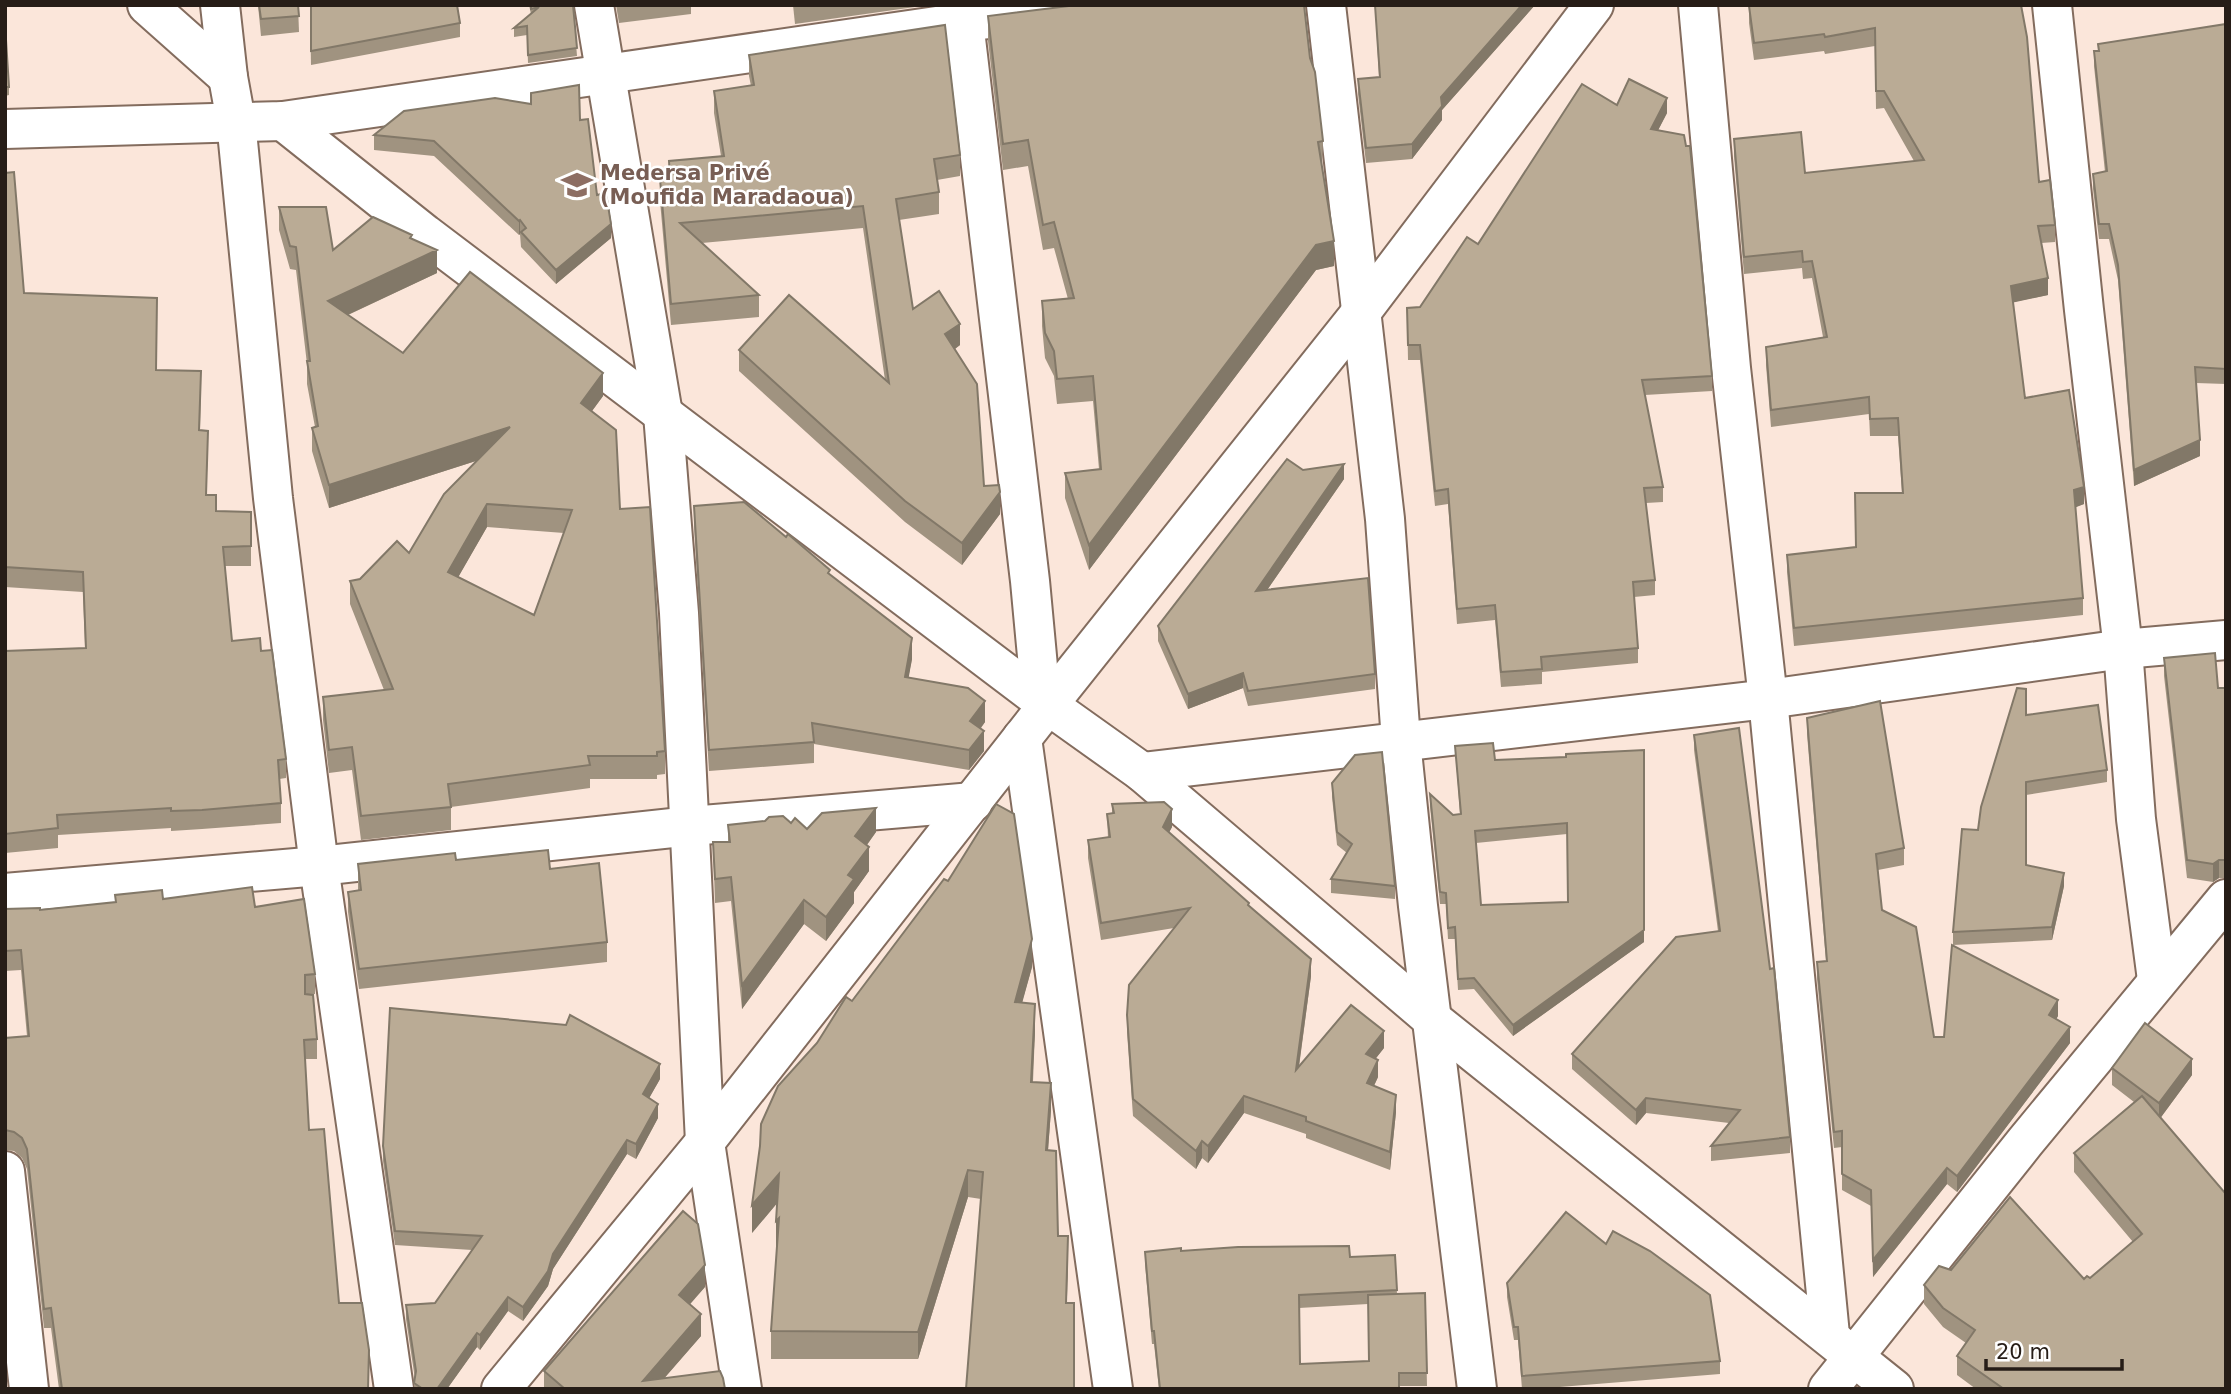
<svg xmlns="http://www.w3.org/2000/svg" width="2231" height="1394" font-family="'DejaVu Sans',sans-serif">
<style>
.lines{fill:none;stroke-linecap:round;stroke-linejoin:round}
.minor-casing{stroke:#836c5e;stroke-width:42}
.minor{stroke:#fff;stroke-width:38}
.wall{fill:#a09380;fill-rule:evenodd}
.shaded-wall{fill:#827868}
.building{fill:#baab95;stroke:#827868;stroke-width:2;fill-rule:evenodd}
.labels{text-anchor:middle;stroke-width:5;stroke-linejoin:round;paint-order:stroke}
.education-label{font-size:21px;font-weight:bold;fill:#785e54;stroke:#fff;text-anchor:start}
</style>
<rect width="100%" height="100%" fill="#fbe6da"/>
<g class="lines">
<defs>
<g id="minor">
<path d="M147,5l81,72"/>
<path d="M220,5l8,72 8,44 37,377 46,368 75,523"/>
<path d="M594,5l69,409 16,199 26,529 37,247"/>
<path d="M962,5l68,576 11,118"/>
<path d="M1326,5l59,514 16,222 17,165 59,483"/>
<path d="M1698,5l33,363 37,331 62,636"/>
<path d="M2052,5l32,305 39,339 13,170 21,161"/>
<path d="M283,121l142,113 623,471 94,67 291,248 461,369"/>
<path d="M5,129l278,-8 681,-99 141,-17"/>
<path d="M1022,738l91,651"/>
<path d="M1142,772l626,-73 355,-50 103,-9"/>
<path d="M5,893l314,-27 372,-40 282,-24"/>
<path d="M5,1171l24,218"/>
<path d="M501,1389l204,-247 343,-437 314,-394 232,-306"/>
<path d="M1828,1389l197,-247 201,-243"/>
</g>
</defs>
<!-- minor casing -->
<use href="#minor" class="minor-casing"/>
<!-- minor -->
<use href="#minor" class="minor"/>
</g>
<!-- wall -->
<g class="wall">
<path d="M258,5h40l1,27 -38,4z"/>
<path d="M310,5l150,18v14l-149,28z"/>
<path d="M529,5h44l4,51 -49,7 -1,-28 -13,2v-9l17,-14z"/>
<path d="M616,5h75v9l-72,9z"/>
<path d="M793,5h129v1l-127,18z"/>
<path d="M1375,5h160l-93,105v10l-30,39 -46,4 -8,-69v-15l21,-2z"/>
<path d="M2021,5l18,177 16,43v17l-14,1 7,52 -35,7 12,96 59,106 -9,3 8,91v17l-289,31 -7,-74v-17l69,-8 46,-54 -4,-57h-28l-1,-22 -98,13 -5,-62v-18l57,-10 -11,-59 -9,1 -1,-11 -58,6 -10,-118v-17l71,34 109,-12 -30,-53 -8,1 -1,-63 -50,8 -1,-3 -70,9 -5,-37v-17z"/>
<path d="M988,16l322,42 13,83 -1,26 12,99 -18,4 -227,300 -24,-72v-25l34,-4 -6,-68 -36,3 -3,-28 -9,-18 -3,-32v-25l26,-2 -14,-51 -11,2 -15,-84 -25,4 -15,-129z"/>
<path d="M5,24l4,63v8l-4,1z"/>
<path d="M2226,24v360l-30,-1 4,73 -66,30 -16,-206 -9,-41h-10l-6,-50v-15l12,-2 -11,-106v-15h4v-7z"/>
<path d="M749,55l211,100v21l-23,4 2,12v22l-40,6 14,89 47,36 -5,4 29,137 16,28 -38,51 -57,-43 -166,-151v-21l146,30 -22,-152 -161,15 57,52v22l-88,8 -11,-124v-22l9,-1v-17l52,-5 -7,-43v-22l37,-5 -2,-10z"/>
<path d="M1617,105l50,8 -9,17 54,246v15l-67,4 18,92v15l-17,1 9,77v15l-21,2 4,51v15l-96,9v12l-41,3 -6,-67 -38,4 -9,-120 -13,2 -15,-146h-12l-1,-52 13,-1 58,-63z"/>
<path d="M580,120l17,75 14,43 -55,46 -35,-37 -1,-13 -1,1 -85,-79 -60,-6v-15z"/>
<path d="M5,173l19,120 132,77 45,21 -1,39 8,20 -2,45 10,16 35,1v54h-26l7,75 29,10 25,108v19l-7,1 2,24v20l-79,6 -31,2v-3l-113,7v13l-53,5v-202l80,-3 -2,-56 -78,-5z"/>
<path d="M279,207l54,43 79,-11 25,34 -89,42 55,38 200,43 -11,15 28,98 45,242v23l-8,1v4h-67v9l-139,19v23l-90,10 -9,-70 -23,3 -6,-53v-23l61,-7 -34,-86v-23l10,-2 49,-26 67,-92 -147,47 -17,-57v-23l3,-1 -8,-43v-20l-11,-94 -6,-1 -11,-39zM487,527l77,6 -30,82 -76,-38z"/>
<path d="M1303,470l41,9 -77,111 108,84v15l-127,17 -5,-18 -55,21 -30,-68v-15z"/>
<path d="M694,506l136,69 82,84 -4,19 77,44 -4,6 3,23 -15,19 -155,-26v19l-105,8 -15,-245z"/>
<path d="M2164,658l54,30h8v190h-7l-6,4 -26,-4 -23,-202z"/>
<path d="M2026,715l81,55v12l-81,13v70l38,21 -12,54 -99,5v-13l25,-102z"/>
<path d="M1807,718l97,130v17l-26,5 4,40 52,127h10l114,-21 -2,3 14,24 -113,149 -10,-8 -74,93 -2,-71 -29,-16v-43l-8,1 -17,-169v-17l9,-1 -19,-227z"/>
<path d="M1694,735l96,402v16l-79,8v-15l18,-23 -83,-10 -10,12 -64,-56v-15l146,-123 -24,-181z"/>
<path d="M1455,746l40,14 71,-3 78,185 -131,94 -39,-47 -16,1 -3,-51h-7l-2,-35h-6l-10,-98v-12l23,21 7,-1zM1567,834l1,68 -87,3 -5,-62z"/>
<path d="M1332,783l63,103v13l-64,-6v-14l16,-26 -10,-8 -5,-48z"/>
<path d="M1112,804l60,23 -3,5 80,75 62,69 -12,91 85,-19 -9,11 3,18 -4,9 22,26 -6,58 -84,-32v-4l-62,-21 -36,50 -6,-5 -6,11 -63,-53 -6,-84v-17l47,-87 -73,12 -13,-82v-18l20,-2 -1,-24 5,-1z"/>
<path d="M791,823l16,6 69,3 -9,13 2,26 -15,21v11l-28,38 -22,-17 -62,85 -11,-108 -16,2 -2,-61h15v-17z"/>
<path d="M456,860l94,9 57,73v20l-248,27 -11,-77v-20l10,-2v-26z"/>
<path d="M115,895l140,12 60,67v20l-8,1 10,44v20h-12l4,71 30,173 30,86h-310l-8,-61h-7l-17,-159 -5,-11 -8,-7 -9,-1v-112l22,-2 -6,-66 -16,1v-62l35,1 75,-8z"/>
<path d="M2226,924v22l-2,-2v-18z"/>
<path d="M1032,967l-10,35 13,29 -2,51 18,28 -3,40 10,86 10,27 -2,40 8,86 -93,-190 -13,-2 -50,162h-147v-28l6,-83 -1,1 1,-46 -25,30 65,-190 35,-42z"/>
<path d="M2112,1068l80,7 -31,42 65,272h-250l-19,-14v-19l9,-13 -23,-16 -19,-23v-19l27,-15 139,8 43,-36 -59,-70v-19l60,-51 -22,-17z"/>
<path d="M660,1079l-11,19 9,20 -22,41 -9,-5 -74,115 -5,17 -25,35 -15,-10 -28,39 -3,-3 -30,42h-33l1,-10 -9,-60v-14l29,-2 37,-53 -77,-5 -12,-84v-15z"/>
<path d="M1181,1251l169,6 45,-2 2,39 28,-1 2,93h-28v3h-240l-5,-45h-2l-7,-80v-12zM1368,1304l1,57 -69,3 -1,-56z"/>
<path d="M1507,1283l213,78v13l-185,15h-13l-4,-49h-4l-7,-43z"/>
<path d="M705,1287l-16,17 12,32 -37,42 61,11h-181v-18z"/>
</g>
<!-- shaded-wall -->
<g class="shaded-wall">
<path d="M1522,5h13l-93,105v10l-30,39v-15l29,-47z"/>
<path d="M1667,98v15l-16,31v-15z"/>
<path d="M520,220v14l-1,1v-14z"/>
<path d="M611,224v14l-55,46v-14z"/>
<path d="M1334,241v25l-18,4 -227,300v-25l227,-300z"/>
<path d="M437,250v23l-109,51v-23z"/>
<path d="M2048,278v17l-37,8v-17z"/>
<path d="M960,324v21l-15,11v-22z"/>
<path d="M603,373v23l-22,30v-23z"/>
<path d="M510,427v23l-181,58v-23z"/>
<path d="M2200,440v16l-66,30v-16z"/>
<path d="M1344,464v15l-88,127v-15z"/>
<path d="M2084,487v17l-10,4v-18z"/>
<path d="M1000,492v22l-38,51v-22z"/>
<path d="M487,504v23l-39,68v-23z"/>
<path d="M912,638v21l-7,39v-21z"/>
<path d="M1243,673v15l-55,21v-15z"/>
<path d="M985,701v21l-15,20v-21z"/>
<path d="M984,731v20l-15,19v-20z"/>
<path d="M1644,762v180l-131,94v-11z"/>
<path d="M876,808v24l-21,29v-25z"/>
<path d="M1172,809v18l-9,17v-17z"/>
<path d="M869,847v24l-15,21v11l-28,38v-24l22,-42z"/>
<path d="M2219,860v18l-6,4v-18z"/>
<path d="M2064,873v13l-12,54v-13z"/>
<path d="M804,900v24l-62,85v-24z"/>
<path d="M1032,939v28l-17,62v-27z"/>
<path d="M1311,959v17l-15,111v-17z"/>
<path d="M2058,1000v16l-9,16v-17z"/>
<path d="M1035,1004v27l-4,78v-27z"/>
<path d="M2070,1027v16l-113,149v-16z"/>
<path d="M1384,1031v17l-18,23v-17z"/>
<path d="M2192,1059v16l-33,45v-17z"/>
<path d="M1378,1060v17l-11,23v-17z"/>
<path d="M660,1064v15l-17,30v-15z"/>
<path d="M1051,1083v27l-5,67v-27z"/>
<path d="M1396,1095v17l-6,58v-18z"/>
<path d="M1244,1096v17l-36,50v-17z"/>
<path d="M1646,1098v15l-10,12v-15z"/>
<path d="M658,1104v14l-22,41v-15z"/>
<path d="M627,1140v14l-74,115 -5,17 -25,35v-14l30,-53z"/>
<path d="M1202,1141v17l-6,11v-18z"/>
<path d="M1947,1168v16l-74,93v-17z"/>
<path d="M968,1170v27l-50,162v-27z"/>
<path d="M779,1174v27l-27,32v-28z"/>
<path d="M779,1218v27l-3,4v-28z"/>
<path d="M1068,1236v27l-2,67v-27z"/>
<path d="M705,1265v22l-26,30v-22z"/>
<path d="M508,1297v14l-28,39v-15z"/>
<path d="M701,1314v22l-46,53 -12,-8z"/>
<path d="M477,1333v14l-30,42h-10z"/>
</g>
<!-- building -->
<g class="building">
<path d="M259,5h39l1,11 -38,3z"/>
<path d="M311,5h146l3,18 -149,28z"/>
<path d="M531,5h42l4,43 -49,7 -1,-29 -13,2 25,-21 -8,2z"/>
<path d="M1077,5h227l6,53 5,14 8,69 -5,1 16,99 -18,4 -227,300 -24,-72 36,-4 -8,-93 -36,3 -3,-28 -9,-18 -3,-32 32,-3 -20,-76 -11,3 -15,-85 -25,4 -15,-128z"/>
<path d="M1375,5h147l-81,92 1,9 -30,38 -46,4 -8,-69 22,-2z"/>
<path d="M2021,5l6,32 12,145 11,-2 5,45 -17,1 10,52 -37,8 14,112 44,-8 15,97 -10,3 9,108 -289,30 -7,-73 69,-8 -1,-54h48l-5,-75 -28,1 -1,-22 -98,13 -5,-63 61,-10 -15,-76 -9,1 -1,-11 -58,6 -10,-118 67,-7 4,41 119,-13 -40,-69h-8l-1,-63 -50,9 -1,-3 -70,9 -5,-37z"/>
<path d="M5,24l4,63h-4z"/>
<path d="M2226,24v345l-31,-2 5,73 -66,30 -16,-205 -9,-41h-10l-6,-50 14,-3 -13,-120h5l-1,-7z"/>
<path d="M945,25l15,130 -26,4 5,33 -43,7 17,110 26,-18 21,33 -15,10 32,50 7,102 15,-1 1,7 -38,51 -57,-42 -166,-151 50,-55 100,88 -26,-177 -183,17 79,72 -88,9 -11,-125 10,-1 -1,-17 55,-5 -10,-65 40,-6 -5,-30z"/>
<path d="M1629,79l38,19 -16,31 33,6 2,11h4l22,230 -70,4 21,107 -19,1 11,92 -22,2 5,66 -97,9 1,12 -41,3 -6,-67 -38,4 -9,-120 -13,2 -15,-146h-12l-1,-37 13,-1 47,-70 11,7 104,-160 35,21z"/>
<path d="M579,85l1,35 8,-1 9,76 9,-2 5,31 -55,46 -35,-38 5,-4 -6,-8 -1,1 -85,-80 -60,-6 30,-24 91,-13 36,6v-11z"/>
<path d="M14,172l10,121 133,5 -1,72 45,1 -2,59 9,1 -2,64h10v16l35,1v34l-28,1 9,94 28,-3 1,13 11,-1 14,109 -8,1 3,43 -79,7 -31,1v-3l-114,7 1,13 -53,6v-183l81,-3 -3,-76 -78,-5v-394z"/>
<path d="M279,207h47l7,43 40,-33 39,18 -2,3 27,12 -109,51 75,52 67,-81 133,101 -22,30 35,27 4,79 30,-2 15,244 -8,1v4h-69l2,9 -142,19 3,23 -90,9 -9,-69 -23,3 -6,-53 70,-8 -43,-108 10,-2 37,-38 12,12 35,-59 66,-67 -181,58 -17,-57 6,-2 -11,-65h3l-14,-114 -6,-1zM487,504l85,6 -38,105 -86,-43z"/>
<path d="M1287,459l16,11 41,-6 -88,127 112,-13 7,96 -127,17 -5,-18 -55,21 -30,-68z"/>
<path d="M744,502l42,35 2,-3 42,36 -2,3 84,65 -7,39 63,11 17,13 -15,20 14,10 -15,19 -157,-27 2,19 -105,8 -15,-244z"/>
<path d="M2215,653l3,35h8v172h-7l-6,4 -26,-4 -23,-202z"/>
<path d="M2017,688l9,1v26l72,-10 9,65 -81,12v83l38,8 -12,54 -99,5 9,-103 16,1 3,-23z"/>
<path d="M1880,701l24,147 -28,6 6,56 34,17 18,110h10l8,-92 106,55 -9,15 21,12 -113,149 -10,-8 -74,92 -2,-70 -29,-16v-43l-8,1 -17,-170 10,-1 -20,-243z"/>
<path d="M1739,728l31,241 4,-1 16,169 -79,9 29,-36 -94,-12 -10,12 -64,-56 104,-117 44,-6 -26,-196z"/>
<path d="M1493,743l2,17 71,-3v-3l78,-4v180l-131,95 -39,-47 -16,1 -3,-52 -7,1 -2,-35 -6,-1 -10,-98 23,21 8,-1 -6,-68zM1567,823l1,79 -87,3 -6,-74z"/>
<path d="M1382,752l13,134 -64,-7 21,-35 -15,-12 -5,-49 23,-28z"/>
<path d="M1164,802l8,7 -9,18 86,76 -1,2 63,54 -15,111 55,-65 33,26 -18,23 12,6 -11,23 29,12 -6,57 -84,-31v-4l-62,-21 -36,50 -6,-5 -6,10 -63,-52 -6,-84 2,-30 61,-77 -89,15 -13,-83 22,-3 -3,-23 7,-1 -2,-9z"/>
<path d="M996,804l18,10 18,125 -17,63 20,2 -4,78 20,1 -5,67 10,1 2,85h10l-2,67h8v86h-108l17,-217 -15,-2 -50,162 -147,-1 8,-113 -3,3 3,-47 -27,31 8,-59 1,-22 17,-38 39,-43 29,-46 6,4 92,-122 4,2z"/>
<path d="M876,808l-21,28 14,11 -21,28 6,4 -28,38 -22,-17 -62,85 -11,-108 -16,2 -2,-37h17l-2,-17 37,-4 4,-4 14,-1 8,7 4,-5 12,11 15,-16z"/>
<path d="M548,850l2,19 49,-6 8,79 -248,27 -11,-77 13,-2 -3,-26 97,-11 1,7z"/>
<path d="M252,887l3,20 49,-8 11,75 -10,1v19l8,1 4,44 -13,1 5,90 15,-1 15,174h23l7,47 -1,39h-306l-11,-81 -7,1 -17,-160 -5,-11 -8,-6 -9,-2v-92l24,-2 -8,-86 -16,1v-42l35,-1v2l76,-8 -1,-7 47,-5 1,9z"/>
<path d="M390,1008l176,17 4,-10 90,49 -17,30 15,10 -22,40 -9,-4 -74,114 -5,17 -25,36 -15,-10 -28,38 -3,-2 -40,56h-14l-9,-6 2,-12 -10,-66 29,-2 47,-67 -87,-5 -12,-85z"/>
<path d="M2145,1023l47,36 -33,44 -47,-35z"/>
<path d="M2142,1096l84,98v195h-222l-47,-33 18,-26 -32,-22 -19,-23 15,-19 12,4 59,-73 74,82 3,-3 3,2 52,-44 -68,-81z"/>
<path d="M683,1211l15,13 7,41 -26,30 22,19 -58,67 77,-10 3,7 2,11h-160l-21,-18z"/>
<path d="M1566,1212l40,32 7,-13 37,20 60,44 10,66 -198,15 -4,-49h-4l-7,-44z"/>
<path d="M1349,1246l1,11 45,-2 2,35 -98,5 1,69 69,-3 -1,-66 57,-2 2,80h-28v16h-239l-6,-58h-2l-7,-79 36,-4v3l57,-4z"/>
</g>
<!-- icons -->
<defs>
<symbol id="school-bare" viewBox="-9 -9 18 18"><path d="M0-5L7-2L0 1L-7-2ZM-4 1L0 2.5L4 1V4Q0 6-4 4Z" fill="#8d6e63" stroke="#fff" stroke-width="2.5" paint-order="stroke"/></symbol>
</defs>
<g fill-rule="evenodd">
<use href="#school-bare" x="555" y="163" width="44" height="44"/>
</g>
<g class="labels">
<!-- education labels -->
<g class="education-label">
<text x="600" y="180">Medersa Privé<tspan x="600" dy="24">(Moufida Maradaoua)</tspan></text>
</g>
</g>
<!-- border -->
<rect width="2231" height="1394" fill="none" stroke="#261d17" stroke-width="14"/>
<!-- scale -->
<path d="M1986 1359v10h136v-10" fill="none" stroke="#261d17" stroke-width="3.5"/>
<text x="1996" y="1359" font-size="21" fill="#261d17" stroke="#ffffff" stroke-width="5" paint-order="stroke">20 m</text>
</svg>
